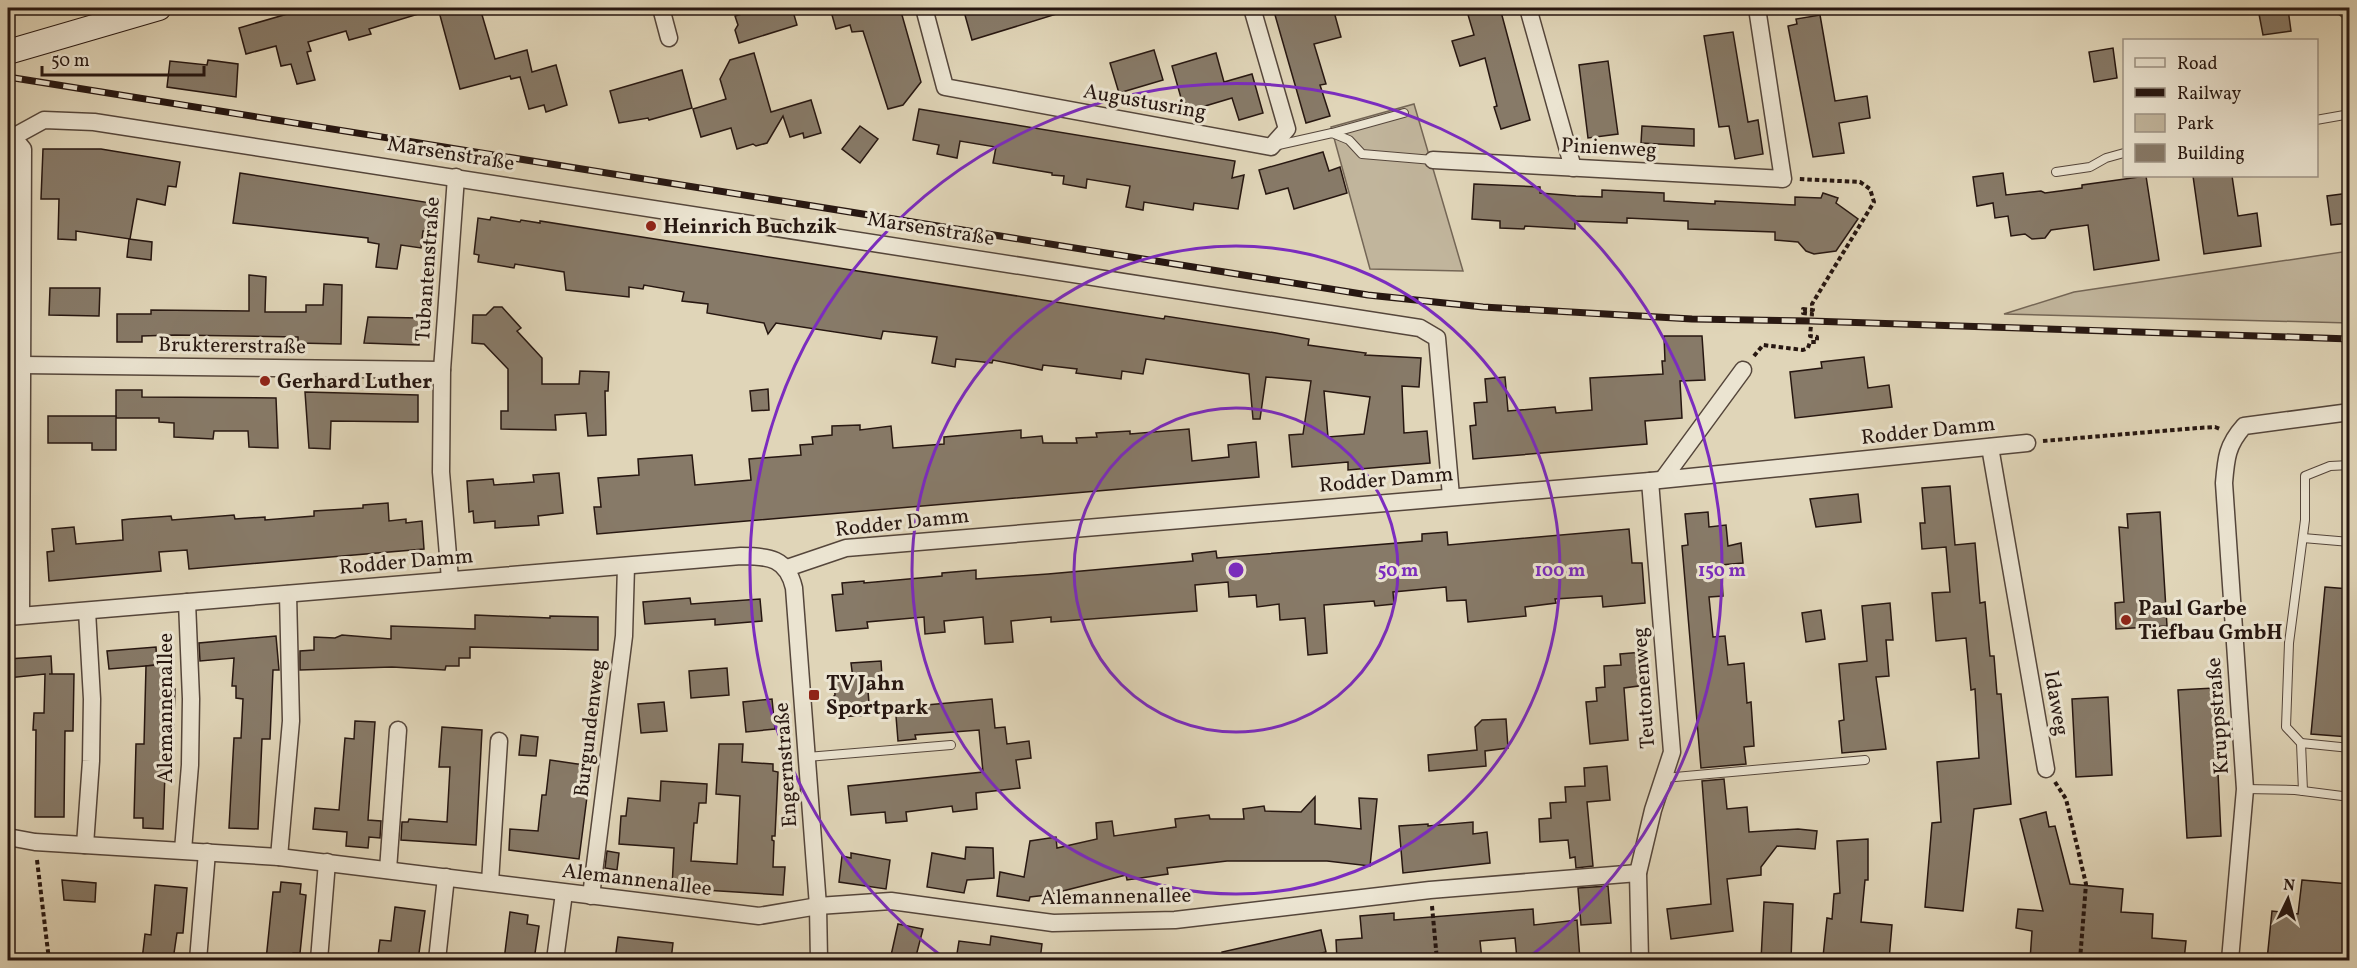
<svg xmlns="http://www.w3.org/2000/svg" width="2357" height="968" font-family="Vollkorn,serif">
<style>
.green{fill:#c1b59c;stroke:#746656;stroke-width:1.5}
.building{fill:#877a68;stroke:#271711;stroke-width:1.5;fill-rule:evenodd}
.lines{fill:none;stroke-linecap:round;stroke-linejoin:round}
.lane-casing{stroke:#55463b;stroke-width:10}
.street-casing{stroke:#55463b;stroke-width:19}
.secondary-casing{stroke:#271711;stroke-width:26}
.path{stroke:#271711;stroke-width:4;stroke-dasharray:4.5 3;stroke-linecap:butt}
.lane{stroke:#ebe4d1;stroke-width:8}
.street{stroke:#ebe4d1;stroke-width:16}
.secondary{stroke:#ebe4d1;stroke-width:24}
.rail-casing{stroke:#271711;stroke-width:7}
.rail{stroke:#ebe4d1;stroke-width:4.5;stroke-dasharray:14;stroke-linecap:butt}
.ring{fill:none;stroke:#7b2cbf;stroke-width:3}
.poi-dot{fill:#8f2418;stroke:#ebe4d1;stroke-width:2}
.labels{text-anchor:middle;stroke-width:6;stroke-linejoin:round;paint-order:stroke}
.street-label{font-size:21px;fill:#271711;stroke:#ebe4d1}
.poi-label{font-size:21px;font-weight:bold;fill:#271711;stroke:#ebe4d1;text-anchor:start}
.centre{fill:#7b2cbf;stroke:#ebe4d1;stroke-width:3}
.ring-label{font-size:18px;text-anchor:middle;font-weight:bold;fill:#7b2cbf;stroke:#ebe4d1;stroke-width:6;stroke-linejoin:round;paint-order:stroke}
</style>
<rect width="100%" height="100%" fill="#e0d5b8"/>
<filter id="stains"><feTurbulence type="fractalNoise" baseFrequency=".00333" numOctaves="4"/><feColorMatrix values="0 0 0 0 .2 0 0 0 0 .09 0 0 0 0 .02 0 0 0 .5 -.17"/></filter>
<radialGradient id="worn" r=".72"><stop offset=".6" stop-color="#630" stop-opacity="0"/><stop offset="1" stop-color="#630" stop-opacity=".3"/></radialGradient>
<!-- green -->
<g class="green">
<path d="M1414,104l49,167 -93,-2 -39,-142z"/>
<path d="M2349,251v72l-345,-9 70,-22z"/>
</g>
<!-- building -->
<g class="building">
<path d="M308,8h117v4l-56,17 2,5 -22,6 -3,-9 -38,11 3,9 -4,1 8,28 -18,4 -6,-20 -10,2 -5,-20 -30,8 -7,-26z"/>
<path d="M438,8h42l15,51 32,-9 5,22 24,-7 11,40 -21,7 -2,-7 -15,4 -9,-32 -9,2 -1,-3 -50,13z"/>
<path d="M764,8h28l5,17 -58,18 -4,-13 3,-5 -3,-9z"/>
<path d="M830,8h70l21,74 -18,23 -15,4 -25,-78 -11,1 -2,-7 -14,4z"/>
<path d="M963,8h100v4l-91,28z"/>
<path d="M1273,8h60l8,29 -27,7 12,40 -6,1 10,31 -24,7z"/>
<path d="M1466,8h34l30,112 -29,9 -7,-22 3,-1 -12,-48 -25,8 -8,-25 22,-6z"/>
<path d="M2288,9l3,22 -28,4 -4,-21z"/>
<path d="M1820,15l15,86 32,-5 3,22 -31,5 5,30 -31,4 -25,-131 9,-2 -1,-5z"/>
<path d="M1733,32l15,90 10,-2 5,34 -28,5 -6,-33 -10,1 -15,-91z"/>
<path d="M2113,48l4,30 -23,4 -5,-30z"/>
<path d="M1154,50l9,30 -44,13 -9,-30z"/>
<path d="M754,53l17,59 40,-12 10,33 -17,5 -1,-5 -13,4 -7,-21 -16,27 -11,3 -3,-2 -16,5 -6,-21 -30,9 -8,-28 33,-10 -6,-20 10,-19z"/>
<path d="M1216,53l8,29 28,-8 11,39 -24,7 -7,-22 -47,14 -13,-46z"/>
<path d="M208,60l30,4 -2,33 -69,-10 3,-26 37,4z"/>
<path d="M1608,61l10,73 -30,4 -9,-73z"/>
<path d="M682,70l10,38 -43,12 -1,-2 -29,5 -9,-32z"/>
<path d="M919,109l316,52 -3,17 12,-3 -6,34 -44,-6 -1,7 -49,-8 -1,8 -17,-3 4,-21 -43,-7 -1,9 -23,-4 1,-8 -12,-1v-2l-59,-10 3,-16 -36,-6 -3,17 -20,-4 2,-9 -26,-5z"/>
<path d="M860,126l18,13 -18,24 -18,-14z"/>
<path d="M1642,126l52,3v17l-53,-3z"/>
<path d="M43,149h58l79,13 -4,25 -8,-1 -3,19 -28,-6 -7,40 -54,-8v9l-18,-1 1,-40h-18z"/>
<path d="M1323,152l6,19 11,-4 7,26 -53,16 -6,-21 -22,6 -7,-24z"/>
<path d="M240,173l191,30 -5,28h-3l-2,17 -20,-3 -4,24 -21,-2 3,-23 -11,-2v-4l-135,-15z"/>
<path d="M2003,173l3,22 35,-4 4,2 37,-5v-3l64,-9 13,84 -65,10 -6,-45 -37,5 -6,8 -13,1 -7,-5 -14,2 -3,-20 -13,2 -2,-15 -16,3 -4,-29z"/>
<path d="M2193,176h39l6,40 19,-3 4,33 -57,8z"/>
<path d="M1474,184l66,3v6l36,3 26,1v-7l62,3v8l51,3v-3l80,4v-8l26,1 2,-5 15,5 -2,5 22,16 -22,32 -22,3 -8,-3 -8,-9 -23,-2v-8l-87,-3v-8l-61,-3v5l-52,-2v8l-50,-3 -1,3 -24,-1v-7l-28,-2z"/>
<path d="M2349,193v30l-18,2 -4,-29z"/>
<path d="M491,217l29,5 1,-2 19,3v-2l579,91 45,7 1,-3 111,17 33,6 -1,6 58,8 -1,2 56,3 -2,29 -17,-1 2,47 23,-2 3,32 -82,7v-8l-56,5 -3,-32 14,-1 8,-53 -45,-4 -6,42h-7l-4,-45 -103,-15 -3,15 -21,-3 -1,8 -45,-6 1,-4 -34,-4 -1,5 -49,-10 -1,3 -36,-4 -1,8 -23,-4 5,-26 -54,-6 -2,8 -105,-16 -8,11 -4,-11 -57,-10 1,-9 -26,-3 2,-9 -40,-7 -1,4 -14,-2v10l-63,-7 -2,-18 -49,-8 -1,4 -36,-6 1,-7 -5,-1 4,-36 12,2zM1324,391l46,6 -6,37 -36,3z"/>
<path d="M129,239l23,3 -1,18 -24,-3z"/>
<path d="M249,275l17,2 -1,35h41v-7h17l1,-21 18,1 -1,59 -43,-1v-6l-123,-2 -33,1v6h-25v-28h34v-4l98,1z"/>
<path d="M50,288h50l-1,28 -50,-1z"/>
<path d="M494,307h8l19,21 -4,3 25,27v26h37l1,-13 29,1 -1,19h-3l1,44 -18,1 -2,-23 -31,2 1,15 -55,-1v-18h7v-42l-24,-25 -12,-1 1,-28h13z"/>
<path d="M368,317l51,1v27l-55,-2z"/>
<path d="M1664,336h38l3,44 -25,1 2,37 -37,3 2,23 -174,15 -3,-33 6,-1 -2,-22 13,-1 -2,-23 20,-2 3,34 47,-4 1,6 36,-3 -2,-32 73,-4 -1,-13h3z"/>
<path d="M1864,357l4,31 21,-3 3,22 -97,11 -5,-46 32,-4 -1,-6z"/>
<path d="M768,389l1,21 -17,1 -2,-20z"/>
<path d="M116,390h26v7l134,1 2,50 -29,-1 -1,-16h-34l-1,8 -39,-2v-14l-15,-1v-4h-43z"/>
<path d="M305,392l113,3v27l-87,-1 -1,28 -21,-1z"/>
<path d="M48,416h68v34h-24v-7h-44z"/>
<path d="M860,425v5l31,-4 2,22 51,-4v-7l77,-7v8l21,-2 1,7h34l-1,-5 21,-1 -1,-4 34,-2v3l59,-5 3,32 37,-4 -1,-12 28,-3 3,35 -662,57 -3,-27h7l-3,-29 41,-3 -1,-16 54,-4 3,30 56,-5 -2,-21 52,-4 -1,-10 13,-1 -1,-7 20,-2v-9z"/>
<path d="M559,473l4,40 -25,3 1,9 -44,3v-7l-21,2 -1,-12 -4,1 -2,-31 26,-2 1,6 40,-3 -1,-7z"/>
<path d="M1950,486l5,59 20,-2 5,60 5,-1 5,54h4l3,38h4l10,110 -37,5 -11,102 -38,-4 7,-84 9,-1 -4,-60 42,-4 -4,-69 -4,1 -5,-52 -30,3 -4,-48 18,-1 -4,-45 -24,2 -2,-26h5l-3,-35z"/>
<path d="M1858,494l3,28 -45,5 -6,-28z"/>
<path d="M388,503l1,18 17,-2v4l16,-2 2,28 -235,20 -2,-19 -28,2 2,19 -112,10 -2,-29 7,-1 -2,-22 22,-2 2,17 47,-4 -1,-20 8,-1 41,-3 1,4 62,-5 1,4 30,-2v3l49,-4v-5l49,-3v-3z"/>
<path d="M1708,512l1,15 17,-2 2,21 13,-3 2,20 -22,2 2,31 -14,1 4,40 12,-1 3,29 16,-2 3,40 4,-1 3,44 -10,1 2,17 -45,4 -19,-222 6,-1 -3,-31z"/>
<path d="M2160,512l7,114 -51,3 -1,-26 9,-1 -5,-75 9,1 -1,-14z"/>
<path d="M1629,529l3,34h10l3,40 -42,4 -1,-11 -47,3 1,4 -31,4 1,9 -58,6 -2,-22 -19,1 -1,-14 -53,5 1,12 -19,2 -1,-5 -50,4 3,48 -19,2 -3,-37 -25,2 -1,-16 -22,3 -1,-12 -27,2 -1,-15 -33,3 2,26 -146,11v-5l-40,4 2,21 -28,2 -2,-27 -39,4 1,11 -20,2 -1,-17 -57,5 1,6 -32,3 -4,-36 11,-1 -1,-11 22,-2v2l78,-7v-3l34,-3v9l72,-5 145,-13 -1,-7 24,-3 1,7 205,-17v-7l25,-2 1,13z"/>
<path d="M2325,587l24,2v148l-38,-3z"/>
<path d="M690,598l1,6 69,-5 2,22 -47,4v-6l-70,5 -2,-22z"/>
<path d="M1890,603l3,37h-7l3,36 -13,1 10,72 -44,4 -3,-32 5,-1 -5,-56 28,-3 -5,-55z"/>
<path d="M1821,610l4,29 -19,3 -4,-29z"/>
<path d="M475,615l75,3v-2l48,1v33l-128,-3v11h-11v8h-13l-1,4 -53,-3 -92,3v-19l14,-1v-13l21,1 7,-3 49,4v-13l84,3z"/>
<path d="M276,636l3,34h-6l-3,69h-8l-4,90 -29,-1 5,-90h7l2,-39 -7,-1v-12h-4l2,-28 -34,3 -1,-18z"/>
<path d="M156,647l1,18 -48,4 -2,-18z"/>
<path d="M1643,652l3,33 -22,3 4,52 -38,4 -4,-42 11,-1 -1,-13 9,-1 -1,-21 17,-1 -1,-11z"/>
<path d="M51,656l1,18h-3h25l-1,57h-8l-1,86h-29l1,-87h-3l1,-17h10l1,-39 -37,4v-19z"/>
<path d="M881,661l1,16 -15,2 3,36 -33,2 -2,-13 -4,-5 4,-4 -1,-14 19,-2 -2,-16z"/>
<path d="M166,664l1,25h8l-2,56h-7l-3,84 -20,-1v-10h-9l2,-74h8l2,-78z"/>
<path d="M727,668l2,27 -38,3 -2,-27z"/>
<path d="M2214,688l7,148 -34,2 -9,-148z"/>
<path d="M2108,697l4,78 -36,2 -4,-78z"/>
<path d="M772,699l3,30 -29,3 -3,-30z"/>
<path d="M992,699l3,29 10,-1 2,17 22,-3 2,17 -15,2 4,28 -44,5 1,16 -24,3 -1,-6 -46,6 1,9 -21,2 -1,-11 -34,3 -3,-29 135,-14 -4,-42 -64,5 1,4 -18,2 -2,-25 8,-9z"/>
<path d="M664,702l3,29 -26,2 -3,-29z"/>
<path d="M1506,719l2,29 -23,3 1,15 -57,5 -1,-16 49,-5 -2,-23 7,-7z"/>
<path d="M355,721l20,1 -7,98 13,1 -1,17 -11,-1 -1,11 -22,-2 1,-14 -34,-3 2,-21 24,2 6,-72 9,1z"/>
<path d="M442,727l40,3 -6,115 -75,-5 1,-18h6l1,-3 38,3 3,-55h-11z"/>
<path d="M521,735l17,2 -2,19 -17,-1z"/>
<path d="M719,744h24l-1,18 31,2v7l5,1 -3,64h-3v4l2,1 -1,26h12l-2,28 -111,-7 2,-40 -55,-4 2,-28h5l2,-18 32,3 1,-20 46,3 -1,19h-7l-2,20h-3l-3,38 46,3 3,-68 -24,-2z"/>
<path d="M550,760l41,6 -12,93 -70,-9 1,-21 28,2 4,-36h4z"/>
<path d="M1607,766l3,34 -23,2 6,64 -17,2 -1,-11 -5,1 -2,-18 -28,2 -1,-23 12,-1 -1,-15 16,-1 -1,-15 20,-1 -1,-18z"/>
<path d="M1724,779l3,30 20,-2 2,25 49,-3 19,2 -2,18 -38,-3 -16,21v8l-34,4 6,52 -62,8 -4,-30 44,-5 -9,-123z"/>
<path d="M1315,797v27l46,5 -2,-31 18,1 -7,67 -43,-5h-100l-60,7 1,6 -41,6 -1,-5 -79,20 -17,2 -1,4 -32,-5 3,-24 24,5 6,-36 26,-4 1,11 40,-9 -1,-16 16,-2 2,15 62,-9 -1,-8 34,-4 1,4h34l-1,-10 21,-3 1,5 36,1z"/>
<path d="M2046,812l3,15 6,-1 15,58 53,5 -2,23 32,2 -1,24 34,3 -2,19h-154l2,-29 -16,-3 2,-19 25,2 -23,-92z"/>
<path d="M1473,822v12l14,-2 3,31 -87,10 -4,-47 29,-2v2z"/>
<path d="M1868,839v41h-3l-4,42 31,3 -3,35 -66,-3 4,-39 5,1 2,-25 6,-1 -3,-52z"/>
<path d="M966,847l27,1 1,30 -27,2 -3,13 -37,-6 5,-34 33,6z"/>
<path d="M607,851l12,2 -2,17 -12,-2z"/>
<path d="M851,853l39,7 -4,29 -47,-7 3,-26 9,2z"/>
<path d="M62,880l34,3 -1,19 -31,-2z"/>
<path d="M2302,880l47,4v76h-82l5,-49 26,3z"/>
<path d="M281,882l20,2 -1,10 6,1 -6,58h-7l-1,7h-26l7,-68h7z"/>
<path d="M155,885l32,3 -4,45h-6l-4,27h-31l3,-26 6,1z"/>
<path d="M1608,886l3,37 -30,2 -3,-37z"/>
<path d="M1764,902l29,2 -2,56h-30z"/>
<path d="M395,907l30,4 -7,49h-36l1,-3 -5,-1 2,-16 11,1z"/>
<path d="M1533,909l1,16 43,-5 3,40h-45v-3l-18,2 -2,-21 -35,3 2,19h-41v-3l-34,3h-70l-1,-20 26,-2 -2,-22 34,-3v7z"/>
<path d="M510,912l18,3 -1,9 12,2 -5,34h-30z"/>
<path d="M898,924l25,5 -8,31h-25z"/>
<path d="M1321,930l5,22 -32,8h-71l-1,-8z"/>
<path d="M991,936l51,8 -2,16h-84l3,-19 31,4z"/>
<path d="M618,937l55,6 -2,17h-56z"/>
</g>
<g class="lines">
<defs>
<g id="lane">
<path d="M2316,120l34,-6"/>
<path d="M1332,133l72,-20"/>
<path d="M1274,146l58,-13 17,7 13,14 71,6"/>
<path d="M2056,172l34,-5 16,-9 18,-5"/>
<path d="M2303,538l47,4"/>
<path d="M2301,743l49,5"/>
<path d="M807,757l144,-12"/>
<path d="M1664,778l201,-18"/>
<path d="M2245,789l50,1 55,7"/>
<path d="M2303,791l-2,-48 -15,-16 3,-84 16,-123v-44l25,-10 20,-1"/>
</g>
<g id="street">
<path d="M661,8l8,30"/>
<path d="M924,8l21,79 326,60 16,-18 -35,-121"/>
<path d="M1528,8l45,160"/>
<path d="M2345,8l5,4"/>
<path d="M8,134l5,3 10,12 -2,466"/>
<path d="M8,137h5l31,-17 50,2 1326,206 17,10 14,158"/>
<path d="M1433,160l350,19 -26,-171"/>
<path d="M22,365l420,5"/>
<path d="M1990,447l56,322"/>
<path d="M1663,479l80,-109"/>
<path d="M787,568l59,-20 804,-67 377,-38"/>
<path d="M450,579l-9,-107 1,-102 14,-193"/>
<path d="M8,617l733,-61c28,0 46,2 53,32l24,318 1,54"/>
<path d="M8,837l27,5 244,15 480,59 59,-10 73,-5 162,22 122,-3 255,-30 208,-17"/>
<path d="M85,845l6,-84 1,-62 -5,-88"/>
<path d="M183,850l7,-85 1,-66 -4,-97"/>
<path d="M279,857l12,-136 -3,-127"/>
<path d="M388,870l10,-140"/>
<path d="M490,882l9,-141"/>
<path d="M591,896l33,-260 2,-70"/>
<path d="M198,960l9,-108"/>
<path d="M319,960l8,-98"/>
<path d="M437,960l9,-83"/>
<path d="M555,960l9,-67"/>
<path d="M1640,960l-2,-87 15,-63 19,-58 -22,-271"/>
<path d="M2230,960l15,-171 -21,-306c2,-25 3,-38 20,-57l106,-14"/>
</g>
<path id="secondary" d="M8,52l151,-44"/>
</defs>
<!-- lane casing -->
<use href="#lane" class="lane-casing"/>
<!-- street casing -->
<use href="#street" class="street-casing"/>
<!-- secondary casing -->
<use href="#secondary" class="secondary-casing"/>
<!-- path -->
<g class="path">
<path d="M1754,356l9,-11 40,5 5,-2 2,-6h7v-5l-7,-1 2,-22 -9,-1v-4l10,1 -1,-6 62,-102 -4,-13 -10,-7 -61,-3"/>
<path d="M2043,441l155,-13 17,-1 5,2"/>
<path d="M2055,782l11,17 20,85 -6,76"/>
<path d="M37,860l12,100"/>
<path d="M1432,906l5,54"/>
</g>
<!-- lane -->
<use href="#lane" class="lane"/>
<!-- street -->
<use href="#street" class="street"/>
<!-- secondary -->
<use href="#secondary" class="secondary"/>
<defs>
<path id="rail" d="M8,77l1360,218 115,12 209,12 119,2 539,18"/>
</defs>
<!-- rail casing -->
<use href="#rail" class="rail-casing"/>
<!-- rail -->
<use href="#rail" class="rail"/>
</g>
<!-- distance rings -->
<g class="ring">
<circle cx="1236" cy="570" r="162"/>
<circle cx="1236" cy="570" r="324"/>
<path d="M944 958A486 486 0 1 1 1528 958"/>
</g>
<!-- markers -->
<g class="poi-dot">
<circle cx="651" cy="226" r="6"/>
<circle cx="265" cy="381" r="6"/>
<circle cx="2126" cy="620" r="6"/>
<rect x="808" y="689" width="12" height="12" rx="3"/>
</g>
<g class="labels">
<!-- street labels -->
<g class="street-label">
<text transform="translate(1145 101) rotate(10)" y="7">Augustusring</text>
<text transform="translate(1609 147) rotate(3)" y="7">Pinienweg</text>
<text transform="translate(451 153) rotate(9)" y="7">Marsenstraße</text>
<text transform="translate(931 228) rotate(9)" y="7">Marsenstraße</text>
<text transform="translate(427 269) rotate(-86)" y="7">Tubantenstraße</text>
<text transform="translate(232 345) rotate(1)" y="7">Bruktererstraße</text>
<text transform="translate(1928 430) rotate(-6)" y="7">Rodder Damm</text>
<text transform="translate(1386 479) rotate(-5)" y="7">Rodder Damm</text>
<text transform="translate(902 522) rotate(-6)" y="7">Rodder Damm</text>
<text transform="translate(406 561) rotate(-5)" y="7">Rodder Damm</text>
<text transform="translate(1643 688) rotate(-94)" y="7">Teutonenweg</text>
<text transform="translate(2057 703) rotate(80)" y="7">Idaweg</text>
<text transform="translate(165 708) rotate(-90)" y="7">Alemannenallee</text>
<text transform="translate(2217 716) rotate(-94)" y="7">Kruppstraße</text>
<text transform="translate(589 728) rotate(-83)" y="7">Burgundenweg</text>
<text transform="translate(785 765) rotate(-94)" y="7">Engernstraße</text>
<text transform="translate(637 879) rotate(7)" y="7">Alemannenallee</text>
<text transform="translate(1116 896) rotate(-1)" y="7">Alemannenallee</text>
</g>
<!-- poi labels -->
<g class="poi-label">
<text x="663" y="233">Heinrich Buchzik</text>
<text x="277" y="388">Gerhard Luther</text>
<text x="2138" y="615">Paul Garbe<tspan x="2138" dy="24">Tiefbau GmbH</tspan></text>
<text x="826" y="690">TV Jahn<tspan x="826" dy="24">Sportpark</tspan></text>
</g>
</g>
<circle cx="1236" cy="570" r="9" class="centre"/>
<g class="ring-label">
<text x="1398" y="576">50 m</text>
<text x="1560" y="576">100 m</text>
<text x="1722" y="576">150 m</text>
</g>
<!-- margin -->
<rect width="2357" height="968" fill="none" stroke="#e0d5b8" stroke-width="30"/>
<rect x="9" y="9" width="2339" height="950" fill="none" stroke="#271711" stroke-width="3"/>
<rect x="15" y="15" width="2327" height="938" fill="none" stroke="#271711" stroke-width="1.5"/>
<!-- legend -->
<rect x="2123" y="39" width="195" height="138" fill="#ebe4d1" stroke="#9d9284" stroke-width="1.5"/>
<rect x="2135" y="58" width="30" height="9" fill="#ebe4d1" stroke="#9d9284" stroke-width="1.5"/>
<text x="2177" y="69" font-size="18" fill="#271711">Road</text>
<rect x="2135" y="88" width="30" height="9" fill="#271711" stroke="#9d9284" stroke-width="1.5"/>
<text x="2177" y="99" font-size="18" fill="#271711">Railway</text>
<rect x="2135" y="114" width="30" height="18" fill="#c1b59c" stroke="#9d9284" stroke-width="1.5"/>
<text x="2177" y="129" font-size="18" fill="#271711">Park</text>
<rect x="2135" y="144" width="30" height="18" fill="#877a68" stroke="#9d9284" stroke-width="1.5"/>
<text x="2177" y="159" font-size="18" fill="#271711">Building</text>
<!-- north arrow -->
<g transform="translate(2288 899) rotate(5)" stroke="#ebe4d1" stroke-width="4.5" paint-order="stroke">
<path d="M0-4.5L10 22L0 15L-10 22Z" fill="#271711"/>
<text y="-9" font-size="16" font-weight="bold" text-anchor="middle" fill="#271711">N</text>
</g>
<!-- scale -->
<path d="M42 66v9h162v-9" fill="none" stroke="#271711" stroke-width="3"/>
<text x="51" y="66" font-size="18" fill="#271711" stroke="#ebe4d1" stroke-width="4.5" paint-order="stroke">50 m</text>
<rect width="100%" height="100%" filter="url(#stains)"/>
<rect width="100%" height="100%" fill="url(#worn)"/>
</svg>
